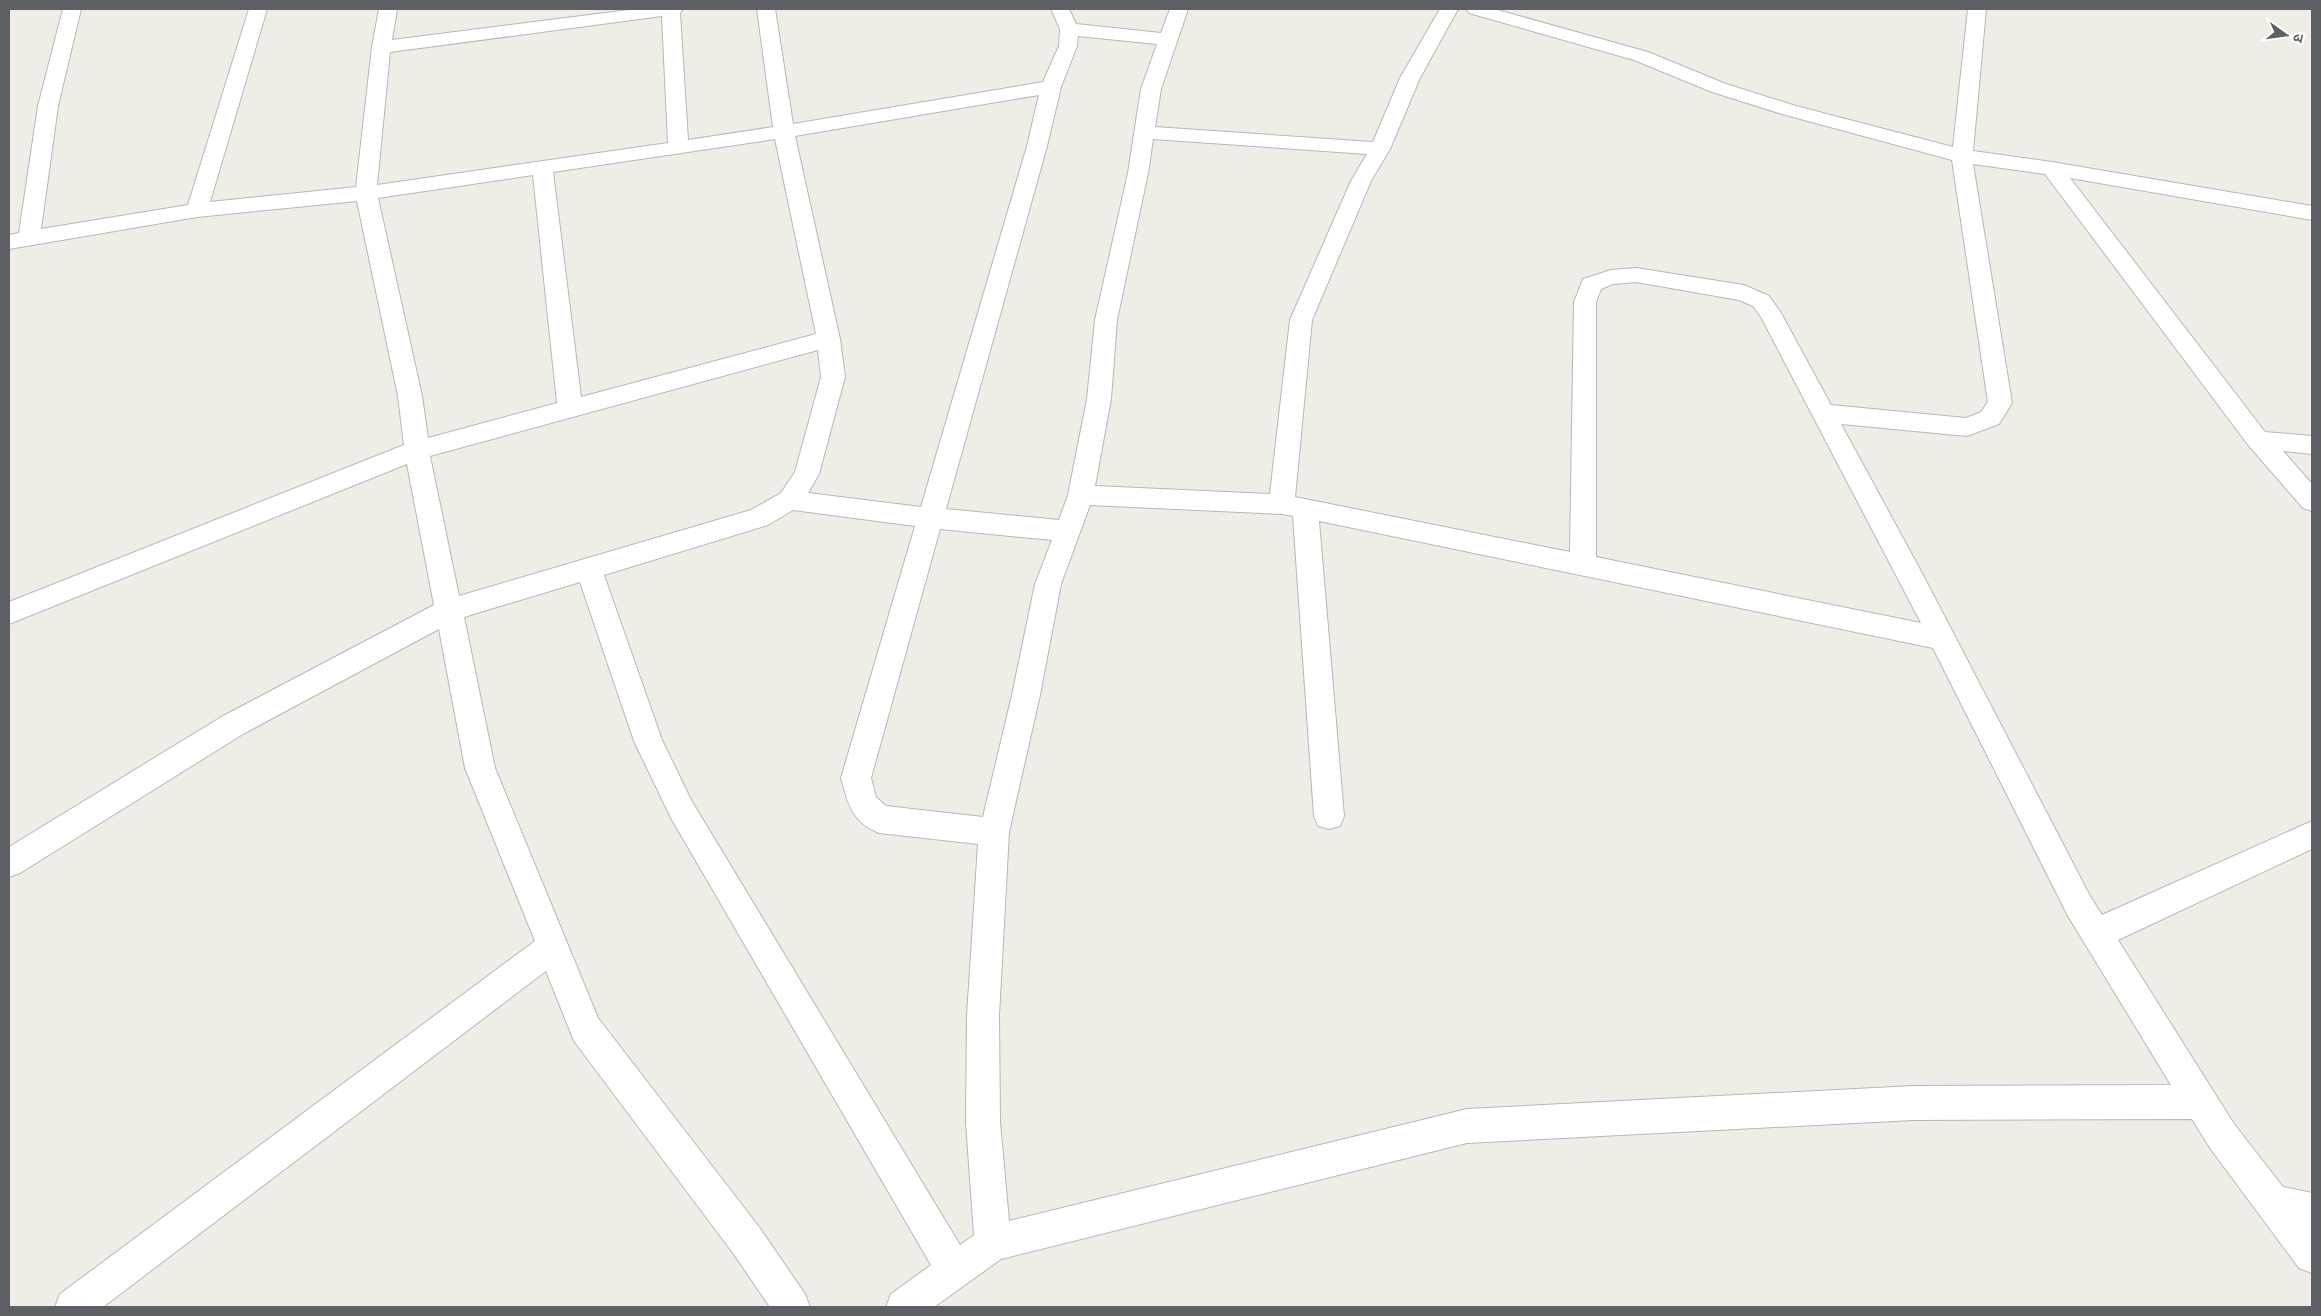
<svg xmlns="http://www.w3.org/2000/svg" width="2321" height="1316" font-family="'Archivo Narrow','Noto Sans Devanagari',sans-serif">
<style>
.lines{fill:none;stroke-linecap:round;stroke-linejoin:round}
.minor-casing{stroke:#b6b7bc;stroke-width:2}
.minor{fill:#fff;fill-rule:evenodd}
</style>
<rect width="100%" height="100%" fill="#efede5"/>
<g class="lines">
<defs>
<path id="minor" d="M63,9h18l-23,97 -17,123 147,-24 61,-196h18l-57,193 146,-15 16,-140 7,-38h18l-5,31 245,-31h46l-3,4 8,127 85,-13 -16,-118h18l18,115 250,-42 16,-36 1,-17 -9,-20h18l7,15 85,9 9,-24h18l-27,80 -6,38 218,15 27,-64 40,-69h18l-38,69 -30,71 -19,32 -59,139 -17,177 275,55 4,-250 9,-23 28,-9 25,-2 108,17 25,11 12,17 50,92 135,13 15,-6 7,-10 -36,-242 -170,-46 -70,-22 -78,-32 -165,-47 -3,-4h28l154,43 78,32 70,22 157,41 15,-138h18l-13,142 79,11 260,44v14l-242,-42 195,254 47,4v18l-29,-3 29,33v27l-9,-3 -54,-62 -204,-272 -72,-10 39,239 -13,21 -32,12 -126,-12 82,151 167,321 12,19 210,-94v28l-194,91 116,184 49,63 29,6v80l-13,-5 -89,-120 -18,-29 -279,1 -446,23 -466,116 -67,48h-48l5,-13 40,-29 -260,-447 -37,-77 -54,-159 -116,35 31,151 103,250 161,209 46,67 5,13h-40l-37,-54 -159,-212 -28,-70 -443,336h-48l5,-13 475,-353 -70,-173 -26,-139 -196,105 -223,139 -11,4v-30l214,-131 211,-111 -27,-141 -398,160v-22l395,-157 -6,-49 -41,-195 -160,16 -188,32v-14l10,-2 19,-127zM662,16l6,127 -291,42 13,-133zM1078,36l79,8 -16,45 -13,84 -33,147 -8,79 -19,96 -9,25 -113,-11 101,-363 14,-59 16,-41zM1039,95l-12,51 -106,361 -113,-14 11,-19 26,-97 -5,-38 -45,-203zM775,139l41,195 -235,63 -28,-225zM1153,139l214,15 -16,27 -61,139 -20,174 -175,-8 16,-87 6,-79 31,-147zM533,175l24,228 -129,35 -6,-42 -44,-198zM1636,282l103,18 14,6 8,11 160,306 -325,-66v-255l5,-13 12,-5zM818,350l3,27 -26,95 -14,21 -30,17 -292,86 -29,-140zM1090,505l192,9 11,2 21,300 4,10 11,3 11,-3 4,-10 -25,-295 614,127 135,268 103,169 -258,1 -446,23 -458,112 -9,-99 -1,-106 10,-184 31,-137 21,-111zM793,510l122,16 -74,252c7,26 11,44 38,55l99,11 -11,172 -1,106 8,113 -14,10 -269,-445 -29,-60 -58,-165 164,-50zM940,529l112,11 -17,44 -23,111 -29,122 -97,-11 -10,-9 -5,-19z"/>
</defs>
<!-- minor casing -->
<use href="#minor" class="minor-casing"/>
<!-- minor -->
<use href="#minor" class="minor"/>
</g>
<!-- border -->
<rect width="2321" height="1316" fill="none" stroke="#5d6065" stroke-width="20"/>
<!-- north arrow -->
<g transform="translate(2286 35) rotate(104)" stroke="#ffffff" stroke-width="4" paint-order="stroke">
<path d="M0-4L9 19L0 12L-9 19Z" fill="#5d6065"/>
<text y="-8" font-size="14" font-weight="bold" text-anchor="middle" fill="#5d6065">उ</text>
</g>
</svg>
